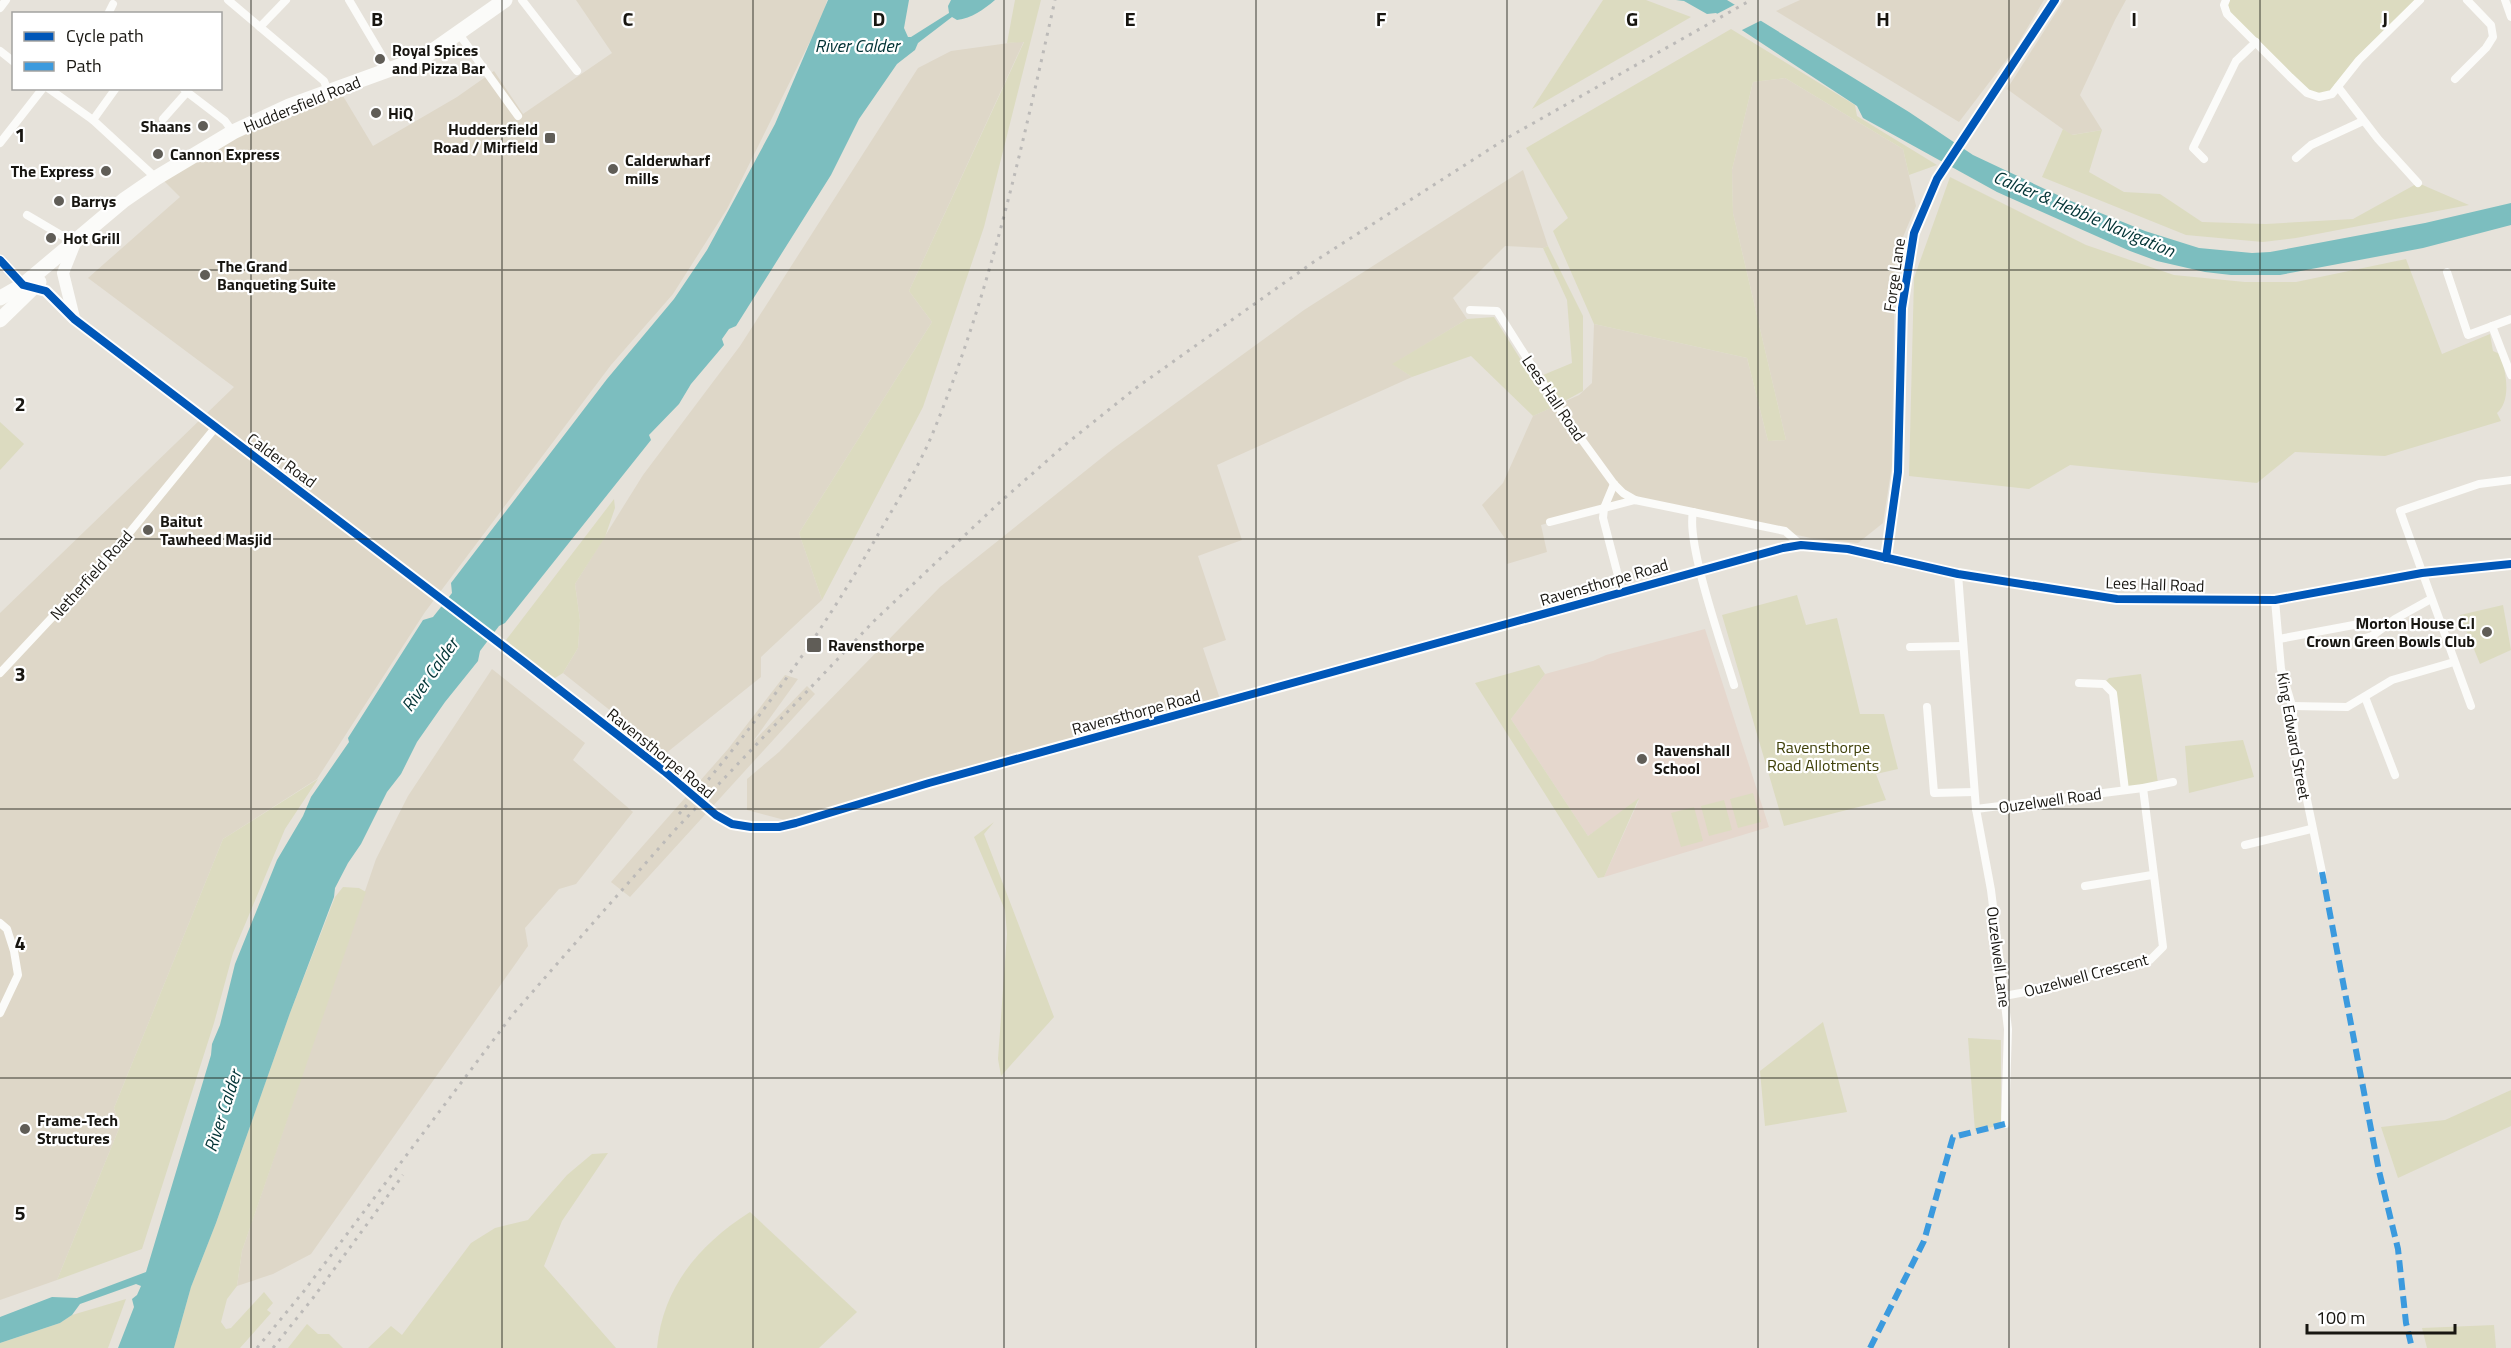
<svg xmlns="http://www.w3.org/2000/svg" width="2511" height="1348" font-family="'Titillium Web',sans-serif">
<style>
.built{fill:#ded7c8}
.education{fill:#e5d7cd}
.green{fill:#dcdbc0}
.water{fill:#7cbebf}
.pier{fill:#e6e2da}
.lines{fill:none;stroke-linecap:round;stroke-linejoin:round}
.street{stroke:#fbfbf9;stroke-width:8}
.secondary{stroke:#fbfbf9;stroke-width:12}
.highway{stroke:#fbfbf9;stroke-width:15}
.rail{stroke:#bcbab8;stroke-width:3;stroke-dasharray:3 6;stroke-linecap:butt}
.quiet{stroke:#3b9ade;stroke-width:6;stroke-dasharray:12 6;stroke-linecap:butt}
.cycleway-casing{stroke:#fff;stroke-width:11}
.cycleway{stroke:#0057b8;stroke-width:8}
.grid{fill:none;stroke:#181611;stroke-width:1.5;stroke-opacity:0.55}
.poi-dot{fill:#605d57;stroke:#fff;stroke-width:2}
.labels{text-anchor:middle;stroke-width:4.5;stroke-linejoin:round;paint-order:stroke}
.poi-label{font-size:16px;font-weight:bold;fill:#181611;stroke:#fff;text-anchor:start}
.street-label{font-size:16px;fill:#181611;stroke:#fff}
.park-label{font-size:16px;fill:#3f4009;stroke:#fff}
.water-label{font-size:18px;font-style:italic;fill:#023335;stroke:#fff}
.grid-label{font-size:20px;text-anchor:middle;font-weight:bold;fill:#181611;stroke:#fff;stroke-width:4.5;stroke-linejoin:round;paint-order:stroke}
</style>
<rect width="100%" height="100%" fill="#e6e2da"/>
<!-- built -->
<g class="built">
<path d="M576,0h251l-4,15 -96,194 -54,85 -62,71 -186,247 -108,167 -94,60 -109,269 6,18 -63,154 -57,20v-687l234,-226 -146,-109 92,-81 -19,-19 73,-43 106,-44 33,55 84,-49 37,-26 29,43 89,-61z"/>
<path d="M1800,0h244l-30,50 -55,72 -183,-111z"/>
<path d="M2064,0h62l-11,20 -35,75 22,35 -31,5 -64,-46z"/>
<path d="M1024,41l-115,250 23,31 -133,211 23,67 -61,57v20l-96,77 -102,-81 15,-25 2,-28 -5,-36 68,-109 97,-129 178,-278 33,-17z"/>
<path d="M1785,78l118,71 13,57 -21,50 -3,209 -9,58 -25,20 -47,-5 -176,-38 -94,25 6,27 -40,12 -1,-24 -24,-35 21,-22 30,-67 46,-21 13,-12 2,-59 153,34 21,83 18,-1 -53,-227 -1,-43 21,-88z"/>
<path d="M1523,170l25,76 -5,2 -38,-2 -52,52 14,21 -74,45 19,13 -195,88 25,75 -44,16 28,84 -23,8 18,54 -425,121 -49,-13v-31l32,-27 161,-165 174,-139 190,-138z"/>
<path d="M492,669l93,74 -12,17 60,52 -57,72 -17,5 -34,39 3,18 -217,308 -38,20 -36,12 5,-35 134,-392 32,-63z"/>
<path d="M785,675l13,4 -46,64 55,-57 8,8 -185,203 -19,-15 117,-133z"/>
</g>
<!-- education -->
<path class="education" d="M1705,629l64,198 -165,50 35,-77 -51,36 -77,-117 34,-45 48,-13 13,-6z"/>
<!-- green -->
<g class="green">
<path d="M1015,0h26l-57,227 -61,180 -101,193 -23,-67 133,-211 -23,-31 115,-249 -17,1z"/>
<path d="M1603,0h43l45,17 -159,92z"/>
<path d="M2226,0h194l-88,94 -25,-1 -80,-79z"/>
<path d="M1731,29l124,76 2,11 80,49 -28,10 -6,-26 -118,-71 -32,4 -21,88 1,43 53,227 -18,1 -21,-83 -153,-34 -41,-93 15,-13 -42,-70z"/>
<path d="M2063,129l9,6 30,-5 -13,42 35,20 36,2 42,28 64,2 87,-5 65,-36 51,22 -173,33 -33,4 -77,-7 -144,-58z"/>
<path d="M1950,177l136,68 88,30 71,7h51l110,-23 36,95 48,-20 3,17 7,3c7,20 11,47 -3,59l4,8 -116,35 -90,-4 -38,31 -187,-18 -41,24 -120,-13 5,-198z"/>
<path d="M1548,246l35,70v75l-22,12 -18,-28 29,-12 -5,-63 -24,-52z"/>
<path d="M1494,317l57,91 -18,8 -62,-60 -59,21 -20,-13 75,-45z"/>
<path d="M0,422l24,22 -24,26z"/>
<path d="M614,499l1,9 -10,29 -30,47 5,36 -2,28 -15,25 -8,5 -28,-19 -21,-19z"/>
<path d="M1797,595l9,30 31,-7 23,96h24l14,55 -22,5 10,26 -102,26 -62,-211z"/>
<path d="M2503,605l8,45 -31,14 -20,-49z"/>
<path d="M1539,665l6,9 -34,45 77,117 51,-38 -35,79 -6,1 -123,-195z"/>
<path d="M2141,674l17,109 -32,5 -11,-96 -10,-10 4,-4z"/>
<path d="M2243,740l11,37 -65,16 -4,-47z"/>
<path d="M318,779l-33,50 -52,124 -19,70 -72,226 -85,31 63,-154 -6,-18 109,-269z"/>
<path d="M1753,793l8,29 -23,6 -8,-29z"/>
<path d="M1724,800l8,30 -23,6 -8,-30z"/>
<path d="M1694,807l9,34 -22,6 -10,-34z"/>
<path d="M994,822l-10,12 70,183 -53,59 -3,-17 9,-125 -2,-24 -31,-73z"/>
<path d="M343,887l16,1 7,4 -124,359 -5,35 -10,13 -6,23 5,7 5,-1 33,-36 9,11 -6,7 4,3 -31,35h-66l17,-61 25,-64 74,-210 45,-116z"/>
<path d="M1823,1022l24,90 -82,14 -5,-55z"/>
<path d="M1968,1038l33,2v85l-26,6z"/>
<path d="M2511,1090v36l-113,52 -17,-51 64,-7z"/>
<path d="M608,1153l-46,68 -18,45 72,82h-248l23,-22 11,9 69,-92 24,-15 33,-8 39,-45 25,-21z"/>
<path d="M750,1212l107,100 -38,36h-162c6,-62 43,-104 93,-136z"/>
<path d="M126,1299l-18,49h-108v-5l60,-20 12,-8z"/>
<path d="M307,1324l11,10h11l14,14h-55z"/>
<path d="M2494,1325l2,23h-69l-5,-20z"/>
</g>
<!-- water -->
<g class="water">
<path d="M828,0h81l-5,28 4,9h3l38,-24 -1,-7 3,-6h44c-12,10 -23,18 -38,20l-5,-3 -34,26 -3,7 -18,14 -38,55 -28,56 -95,151 -7,3 -7,10 2,6 -33,39 -12,20 -30,31 2,5 -146,183 -6,3 -19,25 -2,10 -33,41 -28,40 -16,32 -14,18 -26,52 -13,19 -13,25 -1,9 -44,116 -74,210 -25,64 -17,61h-56l16,-41 -2,-8 5,-4 4,-9 -5,-2 -56,20 -8,11 -12,8 -60,20v-26l52,-20 25,1 69,-26 65,-217 1,-11 8,-19 15,-61 42,-104 26,-44 8,-19 38,-55 -1,-4 75,-118 10,-3 19,-24 -1,-10 156,-204 67,-80 33,-49 68,-126z"/>
<path d="M1676,0h51l182,112 64,43 93,44 79,32 54,17 53,5 18,-1 155,-29 86,-20v22l-88,23 -143,27h-49l-26,-3 -48,-11 -27,-10 -133,-59 -134,-74 -6,-12 -141,-93 -9,1 -23,-13z"/>
</g>
<!-- pier -->
<path class="pier" d="M1738,3l23,14 3,2 -26,13 -23,-16 -4,1z"/>
<g class="lines">
<!-- street -->
<g class="street">
<path d="M228,0l96,81 4,10"/>
<path d="M349,0l42,71"/>
<path d="M522,0l55,71"/>
<path d="M2226,0l-2,5 3,9 63,63 17,16 12,4 13,-3 27,-34 61,-60"/>
<path d="M2505,0l6,17"/>
<path d="M0,8l6,-8"/>
<path d="M108,14l5,-10"/>
<path d="M260,27l26,-27"/>
<path d="M459,34l59,82"/>
<path d="M0,51l14,11"/>
<path d="M2455,79l31,-31 7,-11 -2,-12 -24,-25"/>
<path d="M2338,87l40,52 40,44"/>
<path d="M48,88l45,32 63,58"/>
<path d="M187,92l38,29 8,11"/>
<path d="M163,119l24,-27 -3,-3"/>
<path d="M93,120l23,-32"/>
<path d="M0,143l43,-55"/>
<path d="M2296,158l15,-13 52,-24"/>
<path d="M2204,159l-11,-11 43,-87 20,-19"/>
<path d="M27,215l39,23 7,7"/>
<path d="M0,260l23,25"/>
<path d="M2447,272l21,63 43,-16"/>
<path d="M1470,310l27,1 61,96 56,77 9,9 12,7"/>
<path d="M2492,326l19,49"/>
<path d="M1614,484l-10,24 -1,10 19,73"/>
<path d="M1693,512c-7,32 30,136 41,173"/>
<path d="M1550,522l85,-22 150,31 16,14"/>
<path d="M1958,574l18,235 15,81 17,139 -3,95"/>
<path d="M2275,600l6,69 11,37 4,41 26,125"/>
<path d="M2279,639l80,-15"/>
<path d="M2358,640l14,-4 23,-17 36,-20"/>
<path d="M1910,647l53,-1"/>
<path d="M0,673l117,-125 98,-120"/>
<path d="M2079,683l25,1 9,9 12,97"/>
<path d="M2365,697l30,78"/>
<path d="M2292,706l55,1 45,-27 62,-18"/>
<path d="M2471,706l-71,-195 79,-27 32,-4"/>
<path d="M1927,707l7,86 40,-1"/>
<path d="M1976,809l167,-21 30,-6"/>
<path d="M2245,845l66,-16"/>
<path d="M2085,886l67,-11"/>
<path d="M0,923l7,6 7,22 4,24 -18,38"/>
<path d="M2004,996l44,-8 102,-28 13,-13 -20,-159"/>
</g>
<!-- secondary -->
<g class="secondary">
<path d="M28,286l18,5 28,28 450,343 140,109 52,44 16,9 19,3h28l17,-4 133,-40 854,-235 18,-3 47,4 110,25 159,25 158,1 147,-27 89,-9"/>
<path d="M74,318l-11,-45 12,-30"/>
<path d="M1886,558l12,-86 4,-164 12,-75 23,-54 118,-179"/>
</g>
<!-- highway -->
<g class="highway">
<path d="M0,298l23,-13 101,-85 32,-22 77,-46 56,-26 135,-49 81,-57"/>
<path d="M0,320l39,-38"/>
</g>
<!-- rail -->
<g class="rail">
<path d="M679,814c77,-88 144,-182 201,-283 18,-31 38,-63 52,-96 58,-140 90,-288 123,-435"/>
<path d="M257,1348l47,-57 209,-277 161,-183 200,-210 125,-118 67,-59 70,-56 179,-127 192,-123 244,-138"/>
<path d="M273,1348l40,-50 90,-123"/>
</g>
<!-- quiet -->
<g class="quiet">
<path d="M2322,872l57,299 19,78 8,74 6,25"/>
<path d="M1870,1348l54,-107 29,-104 52,-13"/>
</g>
<defs>
<g id="cycleway">
<path d="M0,260l23,25 23,6 28,28 450,343 140,109 52,44 16,9 19,3h28l17,-4 133,-40 854,-235 18,-3 47,4 110,25 159,25 158,1 147,-27 89,-9"/>
<path d="M1886,558l12,-86 4,-164 12,-75 23,-54 118,-179"/>
</g>
</defs>
<!-- cycleway casing -->
<use href="#cycleway" class="cycleway-casing"/>
<!-- cycleway -->
<use href="#cycleway" class="cycleway"/>
</g>
<!-- grid -->
<path class="grid" d="M251,0v1348M502,0v1348M753,0v1348M1004,0v1348M1256,0v1348M1507,0v1348M1758,0v1348M2009,0v1348M2260,0v1348M0,270h2511M0,539h2511M0,809h2511M0,1078h2511"/>
<!-- markers -->
<g class="poi-dot">
<circle cx="380" cy="59" r="6"/>
<circle cx="376" cy="113" r="6"/>
<circle cx="203" cy="126" r="6"/>
<rect x="544" y="132" width="12" height="12" rx="3"/>
<circle cx="158" cy="154" r="6"/>
<circle cx="613" cy="169" r="6"/>
<circle cx="106" cy="171" r="6"/>
<circle cx="59" cy="201" r="6"/>
<circle cx="51" cy="238" r="6"/>
<circle cx="205" cy="275" r="6"/>
<circle cx="148" cy="530" r="6"/>
<circle cx="2487" cy="632" r="6"/>
<rect x="806" y="637" width="16" height="16" rx="3"/>
<circle cx="1642" cy="759" r="6"/>
<circle cx="25" cy="1129" r="6"/>
</g>
<g class="labels">
<!-- poi labels -->
<g class="poi-label">
<text x="392" y="56">Royal Spices<tspan x="392" dy="18">and Pizza Bar</tspan></text>
<text x="388" y="119">HiQ</text>
<text x="191" y="132" text-anchor="end">Shaans</text>
<text x="538" y="135" text-anchor="end">Huddersfield<tspan x="538" dy="18">Road / Mirfield</tspan></text>
<text x="170" y="160">Cannon Express</text>
<text x="625" y="166">Calderwharf<tspan x="625" dy="18">mills</tspan></text>
<text x="94" y="177" text-anchor="end">The Express</text>
<text x="71" y="207">Barrys</text>
<text x="63" y="244">Hot Grill</text>
<text x="217" y="272">The Grand<tspan x="217" dy="18">Banqueting Suite</tspan></text>
<text x="160" y="527">Baitut<tspan x="160" dy="18">Tawheed Masjid</tspan></text>
<text x="2475" y="629" text-anchor="end">Morton House C.I<tspan x="2475" dy="18">Crown Green Bowls Club</tspan></text>
<text x="828" y="651">Ravensthorpe</text>
<text x="1654" y="756">Ravenshall<tspan x="1654" dy="18">School</tspan></text>
<text x="37" y="1126">Frame-Tech<tspan x="37" dy="18">Structures</tspan></text>
</g>
<!-- street labels -->
<g class="street-label">
<text transform="translate(302 104) rotate(-22)" y="6">Huddersfield Road</text>
<text transform="translate(1894 275) rotate(-82)" y="6">Forge Lane</text>
<text transform="translate(1554 398) rotate(56)" y="6">Lees Hall Road</text>
<text transform="translate(282 460) rotate(36)" y="6">Calder Road</text>
<text transform="translate(91 575) rotate(-48)" y="6">Netherfield Road</text>
<text transform="translate(1604 582) rotate(-16)" y="6">Ravensthorpe Road</text>
<text transform="translate(2155 584) rotate(2)" y="6">Lees Hall Road</text>
<text transform="translate(1136 712) rotate(-15)" y="6">Ravensthorpe Road</text>
<text transform="translate(2294 736) rotate(80)" y="6">King Edward Street</text>
<text transform="translate(661 753) rotate(39)" y="6">Ravensthorpe Road</text>
<text transform="translate(2050 800) rotate(-8)" y="6">Ouzelwell Road</text>
<text transform="translate(1999 957) rotate(83)" y="6">Ouzelwell Lane</text>
<text transform="translate(2086 975) rotate(-15)" y="6">Ouzelwell Crescent</text>
</g>
<!-- park labels -->
<g class="park-label">
<text x="1823" y="753">Ravensthorpe<tspan x="1823" dy="18">Road Allotments</tspan></text>
</g>
<!-- water labels -->
<g class="water-label">
<text x="857" y="52">River Calder</text>
<text transform="translate(2084 214) rotate(23)" y="6">Calder &amp; Hebble Navigation</text>
<text transform="translate(430 675) rotate(-55)" y="6">River Calder</text>
<text transform="translate(223 1111) rotate(-72)" y="6">River Calder</text>
</g>
</g>
<g class="grid-label">
<text x="377" y="26">B</text>
<text x="628" y="26">C</text>
<text x="879" y="26">D</text>
<text x="1130" y="26">E</text>
<text x="1381" y="26">F</text>
<text x="1632" y="26">G</text>
<text x="1883" y="26">H</text>
<text x="2134" y="26">I</text>
<text x="2385" y="26">J</text>
<text x="20" y="142">1</text>
<text x="20" y="411">2</text>
<text x="20" y="681">3</text>
<text x="20" y="950">4</text>
<text x="20" y="1220">5</text>
</g>
<!-- legend -->
<rect x="12" y="12" width="210" height="78" fill="#ffffff" stroke="#a3a2a0" stroke-width="1.5"/>
<rect x="24" y="32" width="30" height="9" fill="#0057b8" stroke="#a3a2a0" stroke-width="1.5"/>
<text x="66" y="42" font-size="18" fill="#181611">Cycle path</text>
<rect x="24" y="62" width="30" height="9" fill="#3b9ade" stroke="#a3a2a0" stroke-width="1.5"/>
<text x="66" y="72" font-size="18" fill="#181611">Path</text>
<!-- scale -->
<path d="M2307 1324v9h148v-9" fill="none" stroke="#181611" stroke-width="3"/>
<text x="2316" y="1324" font-size="18" fill="#181611" stroke="#ffffff" stroke-width="4.5" paint-order="stroke">100 m</text>
</svg>
